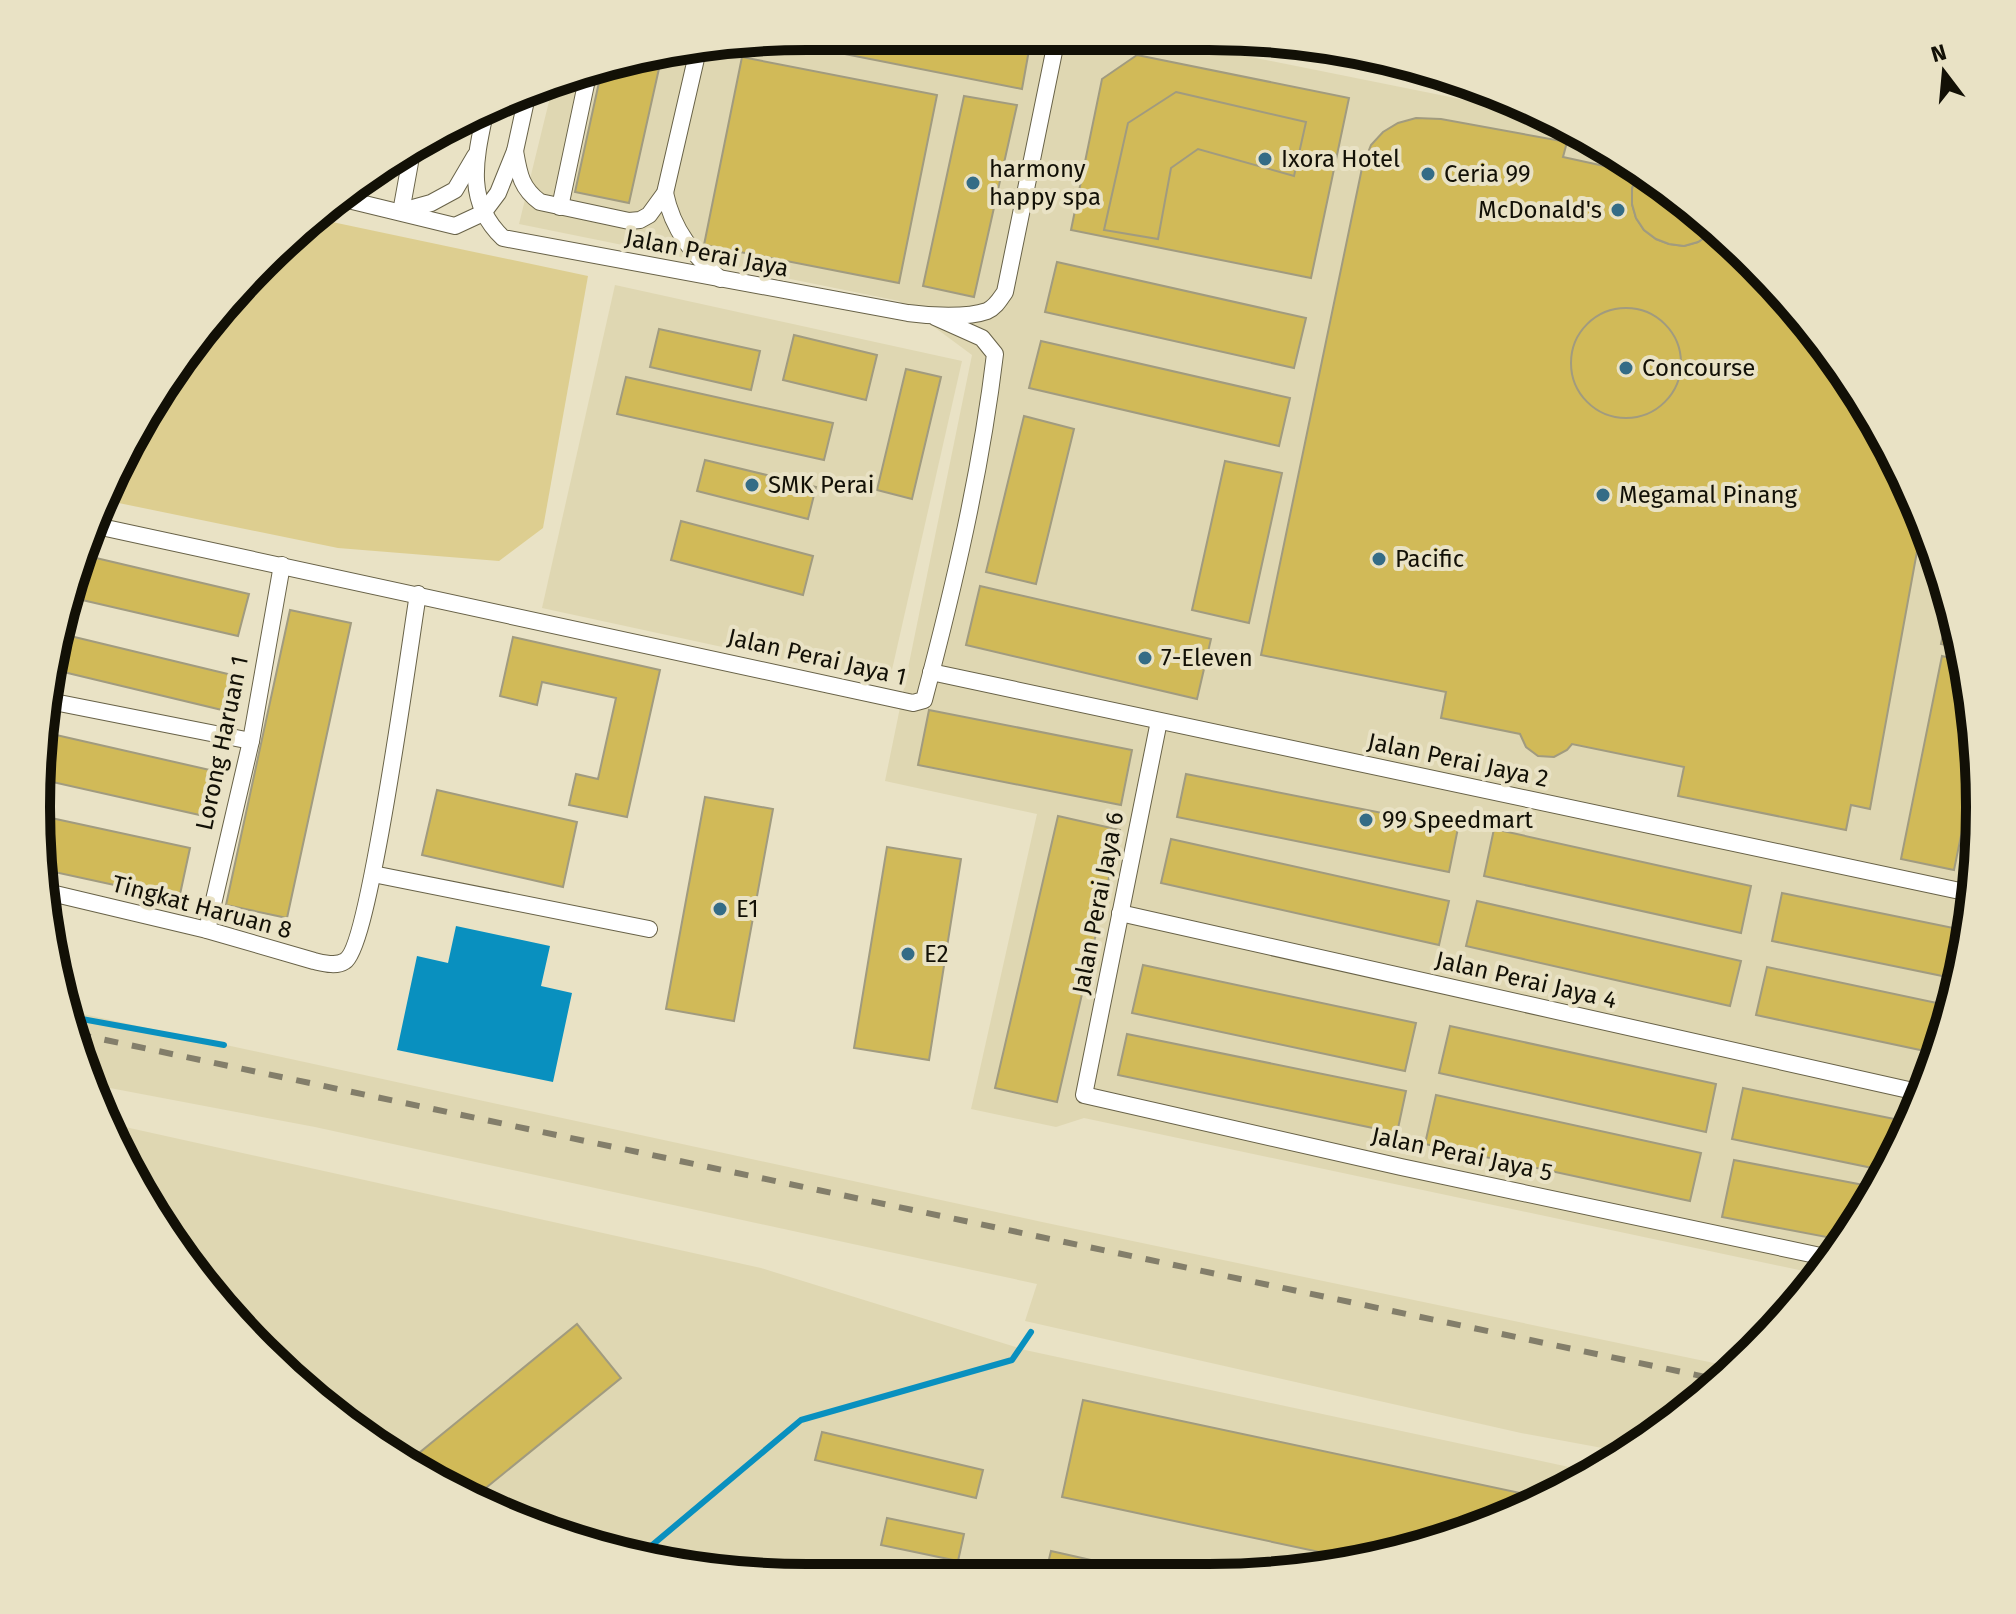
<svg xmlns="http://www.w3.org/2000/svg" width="2016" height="1614" font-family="'Fira Sans',sans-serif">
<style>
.built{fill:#dfd7b2}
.green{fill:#ddce90}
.water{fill:#0990bf}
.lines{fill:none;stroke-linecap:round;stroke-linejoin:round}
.stream{stroke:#0990bf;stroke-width:6}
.building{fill:#d1ba58;stroke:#a19b7f;stroke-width:2}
.minor-casing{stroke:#686248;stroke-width:18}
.minor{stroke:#fff;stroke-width:16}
.rail{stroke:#837e6a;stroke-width:6;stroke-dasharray:14 14;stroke-linecap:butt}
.poi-dot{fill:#346c86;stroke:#e9e2c5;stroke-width:3}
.labels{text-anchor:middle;stroke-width:8;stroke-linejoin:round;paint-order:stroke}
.poi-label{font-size:24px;fill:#121006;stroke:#e9e2c5;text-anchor:start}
.street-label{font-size:24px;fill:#121006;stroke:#e9e2c5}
.rim{fill:none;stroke:#121006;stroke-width:10}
</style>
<rect width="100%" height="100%" fill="#e9e2c5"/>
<!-- built -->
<g class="built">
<path d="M807,36l345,1 383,77 183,114 103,110 79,128 54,141 24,149 -5,151 -34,147 -62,138 -59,82 -734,-156 -28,9 -85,-18 66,-295 -152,-33 87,-426 -73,-54 -380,-77 34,-139 55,-23z"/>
<path d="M615,285l347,76 -73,322 -347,-75z"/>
<path d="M69,1011l973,211 691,145 -54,51 -55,34 -103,-19 -496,-112 12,-37 -722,-157 -221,-42z"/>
<path d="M107,1123l654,145 264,82 567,122 -42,26 -142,54 -149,24h-502l-149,-24 -142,-54 -129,-80 -141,-141 -80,-129z"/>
</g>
<!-- green -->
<path class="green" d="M318,219l270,57 -45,252 -44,33 -161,-13 -234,-48 36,-79 122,-159z"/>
<!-- water -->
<path class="water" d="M456,926l94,20 -9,40 31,7 -19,89 -156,-32 20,-94 31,7z"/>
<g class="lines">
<!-- stream -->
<g class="stream">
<path d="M71,1017l153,28"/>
<path d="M638,1557l163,-137 211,-60 19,-28"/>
</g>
</g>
<!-- building -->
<g class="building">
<path d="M807,36l215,1 9,2 -9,50 -248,-49z"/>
<path d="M662,55l-33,148 -54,-11 28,-128z"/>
<path d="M1137,55l212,43 -38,180 -240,-48 31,-151z"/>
<path d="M742,57l195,38 -38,188 -195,-38z"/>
<path d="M1176,92l130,30 -12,54 -96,-27 -27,19 -13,71 -54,-9 24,-107z"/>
<path d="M964,96l53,9 -43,192 -51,-11z"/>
<path d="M1416,118l25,1 126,23 -4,15 64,14 9,6 -4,12v15l4,14 8,12 12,9 13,5 15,2 14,-4 20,-14 103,110 79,128 22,58 -52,285 -19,-4 -5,25 -168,-34 6,-29 -112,-23 -5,6 -13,7 -16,-1 -12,-9 -6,-13 -79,-16 5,-26 -185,-37 101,-487 9,-23 12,-13 15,-9z"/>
<path d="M1636,177l82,51 -20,14 -14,4 -15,-2 -13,-5 -12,-9 -8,-12 -4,-14v-15z"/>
<path d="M1057,262l249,56 -12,50 -249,-56z"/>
<circle cx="1626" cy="363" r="55"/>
<path d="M659,329l101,22 -9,39 -101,-23z"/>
<path d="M794,335l83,20 -11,45 -83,-20z"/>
<path d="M1041,341l249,57 -11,48 -250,-58z"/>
<path d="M906,369l35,8 -29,122 -35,-9z"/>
<path d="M626,377l207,46 -9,37 -207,-46z"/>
<path d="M1024,416l50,13 -38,155 -50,-12z"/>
<path d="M705,460l111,27 -8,32 -111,-28z"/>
<path d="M1225,461l57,12 -33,150 -57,-13z"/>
<path d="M681,521l132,35 -10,39 -132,-35z"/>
<path d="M79,554l170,40 -11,42 -169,-39z"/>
<path d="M980,586l231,53 -14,60 -231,-54z"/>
<path d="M1951,599l3,8 6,41 -19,-4z"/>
<path d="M290,610l61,13 -64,295 -61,-13z"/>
<path d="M62,634l170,41 -10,35 -167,-40z"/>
<path d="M513,637l147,33 -33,147 -58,-12 7,-31 22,5 18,-81 -74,-16 -5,23 -37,-9z"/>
<path d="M1942,656l20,5 16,92 -24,117 -53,-11z"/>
<path d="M929,710l203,40 -11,55 -203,-40z"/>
<path d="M43,732l180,41 -10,45 -174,-39 -1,-22z"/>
<path d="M1186,774l272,54 -9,44 -272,-55z"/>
<path d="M437,790l140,32 -14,65 -141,-32z"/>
<path d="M705,797l68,12 -39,212 -68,-12z"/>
<path d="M42,816l148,32 -11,51 -134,-29z"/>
<path d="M1058,816l62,14 -63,272 -62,-14z"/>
<path d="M1494,829l257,57 -10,47 -257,-57z"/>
<path d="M1171,839l278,62 -10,44 -278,-62z"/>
<path d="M887,847l74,12 -32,201 -75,-12z"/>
<path d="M1782,893l186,38 -11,48 -185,-38z"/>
<path d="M1477,901l264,60 -11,45 -264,-60z"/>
<path d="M1143,965l273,58 -11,48 -273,-58z"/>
<path d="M1767,967l184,39 -12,48 -183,-39z"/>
<path d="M1450,1026l266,58 -10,48 -267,-59z"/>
<path d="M1127,1034l279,57 -9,42 -279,-58z"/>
<path d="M1743,1088l166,34 -22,49 -155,-32z"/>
<path d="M1436,1095l265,58 -11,48 -265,-57z"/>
<path d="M1734,1160l145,28 -37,52 -120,-23z"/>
<path d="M127,1167l38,42 -7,7z"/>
<path d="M577,1324l44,54 -150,122 -63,-38z"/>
<path d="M1083,1400l465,99 -140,53 -51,8 -295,-63z"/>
<path d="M822,1432l161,38 -7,28 -161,-38z"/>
<path d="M887,1518l77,16 -6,27 -77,-16z"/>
<path d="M1051,1551l111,25h-117z"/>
</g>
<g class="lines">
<defs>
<g id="minor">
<path d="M1233,38l85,13"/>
<path d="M485,113c-10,47 -20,89 18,125l405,75c21,3 60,5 79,-2 9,-4 13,-12 18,-19l52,-255"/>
<path d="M515,151c4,23 6,37 25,51l89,19 11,-1 9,-5 16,-22 33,-143"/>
<path d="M665,193c8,38 28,61 55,86"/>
<path d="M344,199l111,27 28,-13 15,-20 17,-42 12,-55"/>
<path d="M560,207l29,-137"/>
<path d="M402,211l29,-8 24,-13 20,-34"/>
<path d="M401,212l12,-66"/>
<path d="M92,525l821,178 11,-3c30,-113 57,-229 71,-346l-13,-16 -47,-21"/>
<path d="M931,672l1043,222"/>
<path d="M49,701l202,40"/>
<path d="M1159,721l-75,374 317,72 429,91"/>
<path d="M373,874l276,55"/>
<path d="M47,892l160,38 107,31c9,2 22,6 31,0 25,-15 65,-319 73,-367"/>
<path d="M1967,893l8,-40"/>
<path d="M1120,913l802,180"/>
<path d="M207,930l44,-189 31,-176"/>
</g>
</defs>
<!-- minor casing -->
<use href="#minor" class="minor-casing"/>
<!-- minor -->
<use href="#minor" class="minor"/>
<!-- rail -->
<path class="rail" d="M77,1034l1643,346"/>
</g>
<!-- markers -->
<g class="poi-dot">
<circle cx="1265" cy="159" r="8"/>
<circle cx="1428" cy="174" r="8"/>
<circle cx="973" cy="183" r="8"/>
<circle cx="1618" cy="210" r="8"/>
<circle cx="1626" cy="368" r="8"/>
<circle cx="752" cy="485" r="8"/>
<circle cx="1603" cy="495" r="8"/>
<circle cx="1379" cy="559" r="8"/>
<circle cx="1145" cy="658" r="8"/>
<circle cx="1366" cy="820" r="8"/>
<circle cx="720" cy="909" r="8"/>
<circle cx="908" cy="954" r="8"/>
</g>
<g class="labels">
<!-- poi labels -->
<g class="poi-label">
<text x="1281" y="167">Ixora Hotel</text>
<text x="989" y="177">harmony<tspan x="989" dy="28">happy spa</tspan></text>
<text x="1444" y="182">Ceria 99</text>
<text x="1602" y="218" text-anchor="end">McDonald's</text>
<text x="1642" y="376">Concourse</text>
<text x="768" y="493">SMK Perai</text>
<text x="1619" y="503">Megamal Pinang</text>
<text x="1395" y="567">Pacific</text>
<text x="1161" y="666">7-Eleven</text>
<text x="1382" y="828">99 Speedmart</text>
<text x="736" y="917">E1</text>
<text x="924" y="962">E2</text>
</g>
<!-- street labels -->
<g class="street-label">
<text transform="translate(707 253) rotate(11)" y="8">Jalan Perai Jaya</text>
<text transform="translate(817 657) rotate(13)" y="8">Jalan Perai Jaya 1</text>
<text transform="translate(222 743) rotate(-78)" y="8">Lorong Haruan 1</text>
<text transform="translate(1458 760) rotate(12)" y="8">Jalan Perai Jaya 2</text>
<text transform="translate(1098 903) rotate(-79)" y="8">Jalan Perai Jaya 6</text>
<text transform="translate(202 907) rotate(15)" y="8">Tingkat Haruan 8</text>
<text transform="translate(1526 980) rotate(13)" y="8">Jalan Perai Jaya 4</text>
<text transform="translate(1462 1154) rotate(12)" y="8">Jalan Perai Jaya 5</text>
</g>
</g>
<!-- crop -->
<path d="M0 0H2016V1614H0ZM807 50H1209A757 757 0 0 1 1966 807V807A757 757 0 0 1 1209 1564H807A757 757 0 0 1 50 807V807A757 757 0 0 1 807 50Z" fill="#e9e2c5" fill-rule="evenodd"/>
<path class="rim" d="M807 50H1209A757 757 0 0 1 1966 807V807A757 757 0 0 1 1209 1564H807A757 757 0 0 1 50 807V807A757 757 0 0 1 807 50Z"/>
<!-- north arrow -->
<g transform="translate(1944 72) rotate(344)" stroke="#e9e2c5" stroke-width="6" paint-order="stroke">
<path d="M0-6L14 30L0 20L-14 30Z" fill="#121006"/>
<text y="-12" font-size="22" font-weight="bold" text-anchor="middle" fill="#121006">N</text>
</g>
</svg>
